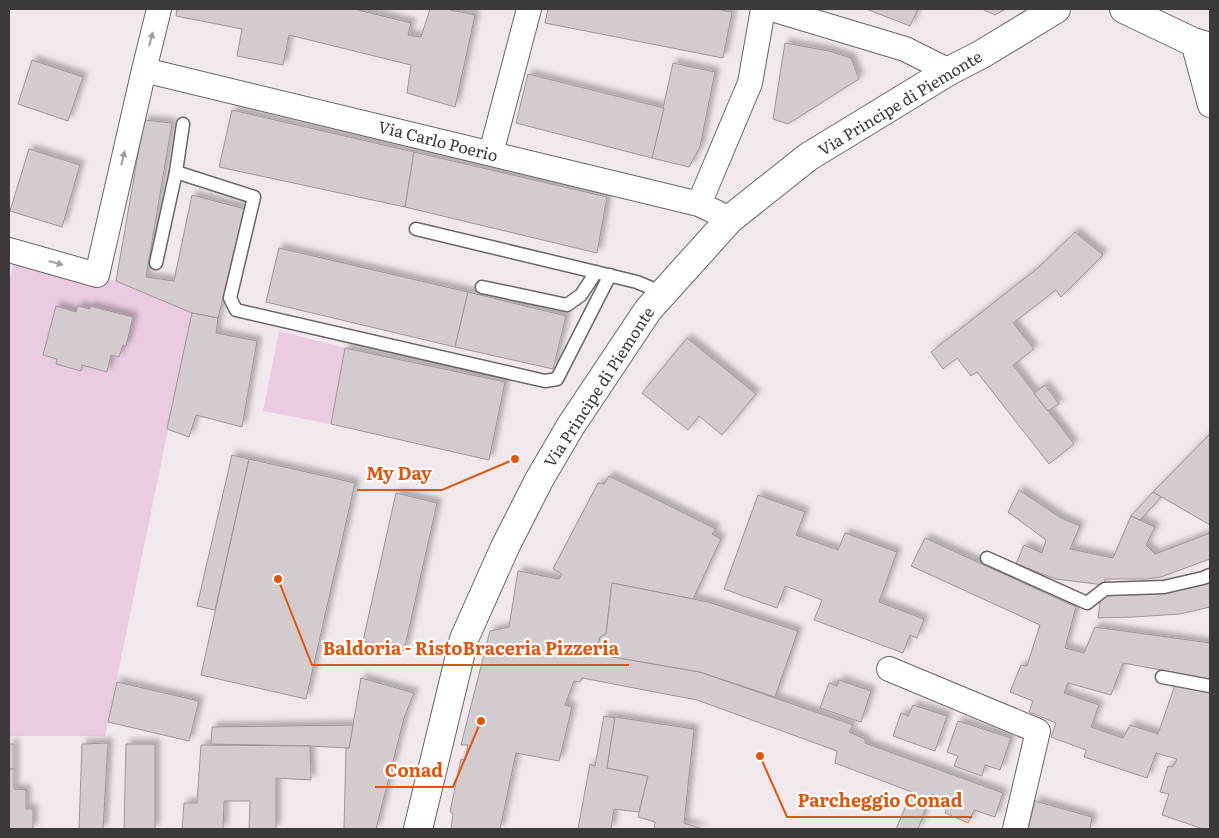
<svg xmlns="http://www.w3.org/2000/svg" width="1219" height="838" font-family="Literata,serif">
<style>
.green{fill:#eacbe0}
.building{fill:#d4cbd1;stroke:#9f969c;filter:url(#shadow)}
.lines{fill:none;stroke-linecap:round;stroke-linejoin:round}
.service-casing{stroke:#6c6469;stroke-width:15}
.minor-casing{stroke:#6c6469;stroke-width:26}
.tertiary-casing{stroke:#6c6469;stroke-width:30}
.secondary-casing{stroke:#6c6469;stroke-width:30}
.service{stroke:#fff;stroke-width:12}
.minor{stroke:#fff;stroke-width:24}
.tertiary{stroke:#fff;stroke-width:28}
.secondary{stroke:#fff;stroke-width:28}
.oneway{fill:#9e9c9d}
.labels{text-anchor:middle;stroke-width:4.5;stroke-linejoin:round;paint-order:stroke}
.street-label{font-size:16px;fill:#3c383b;stroke:#fff}
.leader{fill:none;stroke:#df570e;stroke-width:2}
.callout-dot{fill:#df570e;stroke:#fff;stroke-width:2}
.callout-label{font-size:18px;text-anchor:middle;font-weight:bold;fill:#df570e;stroke:#fff;stroke-width:4.5;stroke-linejoin:round;paint-order:stroke}
</style>
<defs>
<filter id="shadow"><feDropShadow dx="4.5" dy="-4.5" stdDeviation="2.5" flood-color="#0004"/></filter>
</defs>
<rect width="100%" height="100%" fill="#f1e8ee"/>
<!-- green -->
<g class="green">
<path d="M14,261l102,20 76,32 -87,423h-96v-453z"/>
<path d="M279,331l66,17 -14,76 -68,-13z"/>
</g>
<!-- building -->
<g class="building">
<path d="M177,9h177l57,14 -3,12 13,2 9,-28h16l29,6 -20,92 -48,-14 4,-28 -122,-30 -6,30 -46,-9 5,-27 -66,-13z"/>
<path d="M548,9h168l16,3 -9,46 -178,-35z"/>
<path d="M866,9h52l-8,17z"/>
<path d="M982,9h23l-10,6z"/>
<path d="M785,43l44,8 22,7 8,21 -71,45 -15,-5z"/>
<path d="M32,60l51,17 -15,44 -50,-17z"/>
<path d="M673,63l42,9 -15,75 -11,20 -37,-9z"/>
<path d="M528,74l136,34 -12,50 -136,-35z"/>
<path d="M232,110l182,42 -9,55 -186,-40z"/>
<path d="M144,120l28,3 -26,154 28,4 18,-86 53,14 -27,109 -26,-5 -76,-32z"/>
<path d="M29,149l51,16 -18,62 -52,-16z"/>
<path d="M414,152l193,45 -10,56 -192,-46z"/>
<path d="M1075,232l28,23 -42,42 -5,-7 -43,33 21,26 -21,16 61,79 -25,20 -72,-92 -6,4 -14,-18 -14,11 -12,-17 107,-84z"/>
<path d="M279,248l189,44 -13,55 -189,-45z"/>
<path d="M468,292l98,24 -13,53 -98,-22z"/>
<path d="M56,306l20,6 2,-6 12,3v-3l43,11 -7,29 -3,-1 -4,12 -8,-2 -4,17 -25,-7 -1,6 -25,-7 1,-5 -14,-4z"/>
<path d="M192,313l26,5 -2,15 41,8 -15,86 -46,-12 -7,22 -22,-8z"/>
<path d="M687,338l69,56 -34,41 -23,-19 -11,14 -46,-37z"/>
<path d="M345,348l160,34 -16,78 -158,-36z"/>
<path d="M1045,385l14,19 -11,7 -14,-18z"/>
<path d="M1210,434v91l-57,-33z"/>
<path d="M232,455l17,4 -34,151 -18,-4z"/>
<path d="M249,459l106,24 -49,216 -105,-24z"/>
<path d="M609,476l107,53 -4,5 9,5 -28,60 -81,-16 -6,51 -6,3 -4,17 104,18 153,53 -4,7 16,7v4l138,50 -8,24 -21,-7 -6,13 -23,-10 4,-13 -18,-6 -13,35h-22l16,-37 -77,-29 2,-12 -140,-51 -115,-22 -2,4 -6,-1 -9,24 7,2 -13,54 -43,-8 -16,76h-49l2,-15 -3,-2 11,-53 4,1 3,-15h-7l29,-114 19,-4 9,-56 41,8 3,-5 -9,-5 45,-86 6,1z"/>
<path d="M1019,490l42,28 19,8 -10,23 43,9 18,-42 24,11 -9,18 9,9 55,-21v26l-49,18 -15,2h-41l-1,6 -48,-6 -40,-15 8,-19 18,8 4,-13 -38,-28z"/>
<path d="M1153,492l8,5 -21,23 -9,-4z"/>
<path d="M396,493l41,10 -33,148 -41,-10z"/>
<path d="M758,495l47,17 -9,23 42,15 7,-17 52,19 -18,50 45,17 -7,19 -7,-3 -7,18 -89,-33 8,-20 -37,-14 -8,22 -53,-19z"/>
<path d="M925,538l151,69 -11,41 19,5 11,-26 115,16v36l-87,-16 -12,32 -43,-12 -4,10 35,12 -8,22 32,11 7,-13 28,9 17,-49 35,6v138h-7l-41,-14 7,-21 -9,-2 8,-26 5,1 4,-8 -21,-6 -9,25 -63,-21 2,-7 -35,-13 5,-14 -27,-11 4,-11 -23,-9 11,-27 6,1 13,-41 -129,-59z"/>
<path d="M1210,579v28l-30,7 -47,3 -35,1 3,-25z"/>
<path d="M612,583l96,19 90,29 -23,66 -75,-25 -104,-18 4,-17 6,-3z"/>
<path d="M361,678l53,15 -10,25 -28,111h-32l2,-81h3z"/>
<path d="M839,680l32,11 -10,31 -41,-14 9,-25 8,3z"/>
<path d="M117,682l82,19 -10,40 -81,-19z"/>
<path d="M913,705l34,11 -12,35 -42,-15 8,-23 7,3z"/>
<path d="M604,716l11,2 -8,50 41,8 -9,36 -25,-3 -3,20h-33l12,-65 5,2z"/>
<path d="M615,717l79,12 -10,94 19,6h-49l1,-7 -17,-5 10,-41 -41,-8z"/>
<path d="M958,721l53,17 -11,32 -15,-5 -3,11 -28,-10 4,-10 -11,-4z"/>
<path d="M353,725l-4,23 -39,-2 -99,-2 1,-17z"/>
<path d="M108,743l-5,86h-24l3,-85z"/>
<rect x="9" y="744" width="5" height="25"/>
<path d="M126,744h29v85h-31z"/>
<path d="M201,745l109,1 1,34 -35,-2v51h-27l1,-28h-26l-1,28h-41l2,-26h13z"/>
<path d="M9,769h5v20l12,1v19h7v20h-24z"/>
<path d="M1035,801l57,16 -2,12h-62z"/>
</g>
<g class="lines">
<defs>
<g id="service">
<path d="M176,172l78,25 -24,101 6,12 309,71 12,-2 53,-104"/>
<path d="M416,229l221,53 26,11"/>
<path d="M156,263l20,-91 7,-48"/>
<path d="M482,287l85,18 14,-10 15,-23"/>
<path d="M987,558l100,45 18,-14 59,-2 39,-9 7,-3"/>
<path d="M1162,677l48,9"/>
</g>
<g id="minor">
<path d="M772,9l133,40 44,22"/>
<path d="M1193,42l17,63"/>
<path d="M144,70l555,134 31,15"/>
<path d="M491,153l38,-144"/>
<path d="M699,204l51,-121 13,-74"/>
<path d="M9,250l88,25 47,-205 15,-61"/>
<path d="M889,669l149,62 -23,98"/>
</g>
<path id="tertiary" d="M1124,9l69,33 17,5"/>
<path id="secondary" d="M418,829l46,-190 41,-92 34,-67 31,-53 78,-117 82,-91 78,-62 141,-86 33,-17 74,-45"/>
</defs>
<!-- service casing -->
<use href="#service" class="service-casing"/>
<!-- minor casing -->
<use href="#minor" class="minor-casing"/>
<!-- tertiary casing -->
<use href="#tertiary" class="tertiary-casing"/>
<!-- secondary casing -->
<use href="#secondary" class="secondary-casing"/>
<!-- service -->
<use href="#service" class="service"/>
<!-- minor -->
<use href="#minor" class="minor"/>
<!-- tertiary -->
<use href="#tertiary" class="tertiary"/>
<!-- secondary -->
<use href="#secondary" class="secondary"/>
</g>
<!-- one-way arrows -->
<defs><path id="oneway-solid" d="M-6-.8H1V-3.2L6.5 0L1 3.2V.8H-6Z" transform="scale(1.25)"/></defs>
<g class="oneway">
<use href="#oneway-solid" transform="translate(151 39) rotate(-75)"/>
<use href="#oneway-solid" transform="translate(123 158) rotate(-77)"/>
<use href="#oneway-solid" transform="translate(56 263) rotate(16)"/>
</g>
<g class="labels">
<!-- street labels -->
<g class="street-label">
<text transform="translate(900 103) rotate(-31)" y="6">Via Principe di Piemonte</text>
<text transform="translate(438 141) rotate(14)" y="6">Via Carlo Poerio</text>
<text transform="translate(599 387) rotate(-57)" y="6">Via Principe di Piemonte</text>
</g>
</g>
<!-- callouts -->
<path class="leader" d="M515 459L442 490H357M278 579L312 665H629M481 721L453 787H375M760 756L787 817H972"/>
<g class="callout-dot">
<circle cx="515" cy="459" r="5"/>
<circle cx="278" cy="579" r="5"/>
<circle cx="481" cy="721" r="5"/>
<circle cx="760" cy="756" r="5"/>
</g>
<g class="callout-label">
<text x="399" y="480">My Day</text>
<text x="471" y="655">Baldoria - RistoBraceria Pizzeria</text>
<text x="414" y="777">Conad</text>
<text x="880" y="807">Parcheggio Conad</text>
</g>
<!-- border -->
<rect width="1219" height="838" fill="none" stroke="#3c383b" stroke-width="20"/>
</svg>
